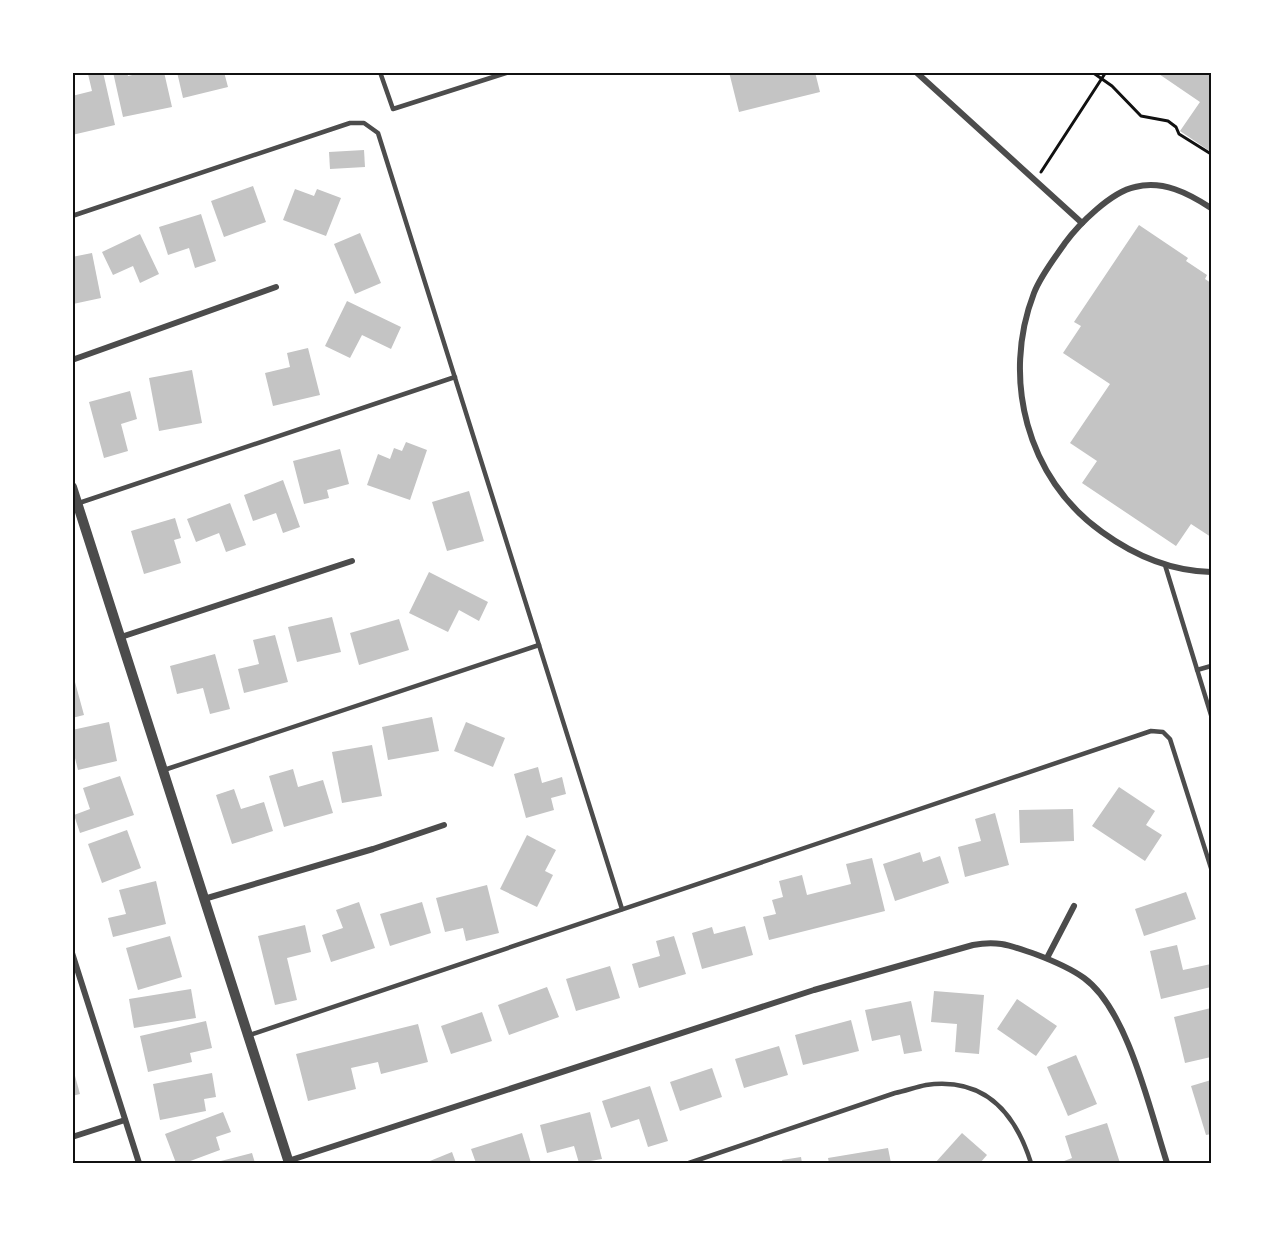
<svg xmlns="http://www.w3.org/2000/svg" width="1283" height="1235" font-family="'Playfair Display',serif">
<style>
.building{fill:#c4c4c4}
.lines{fill:none;stroke-linecap:round;stroke-linejoin:round}
.path{stroke:#111;stroke-width:3}
.service{stroke:#4c4c4c;stroke-width:4.5}
.minor{stroke:#4c4c4c;stroke-width:6}
.tertiary{stroke:#4c4c4c;stroke-width:10}
.neatline{fill:none;stroke:#111;stroke-width:2}
</style>
<rect width="100%" height="100%" fill="#fff"/>
<!-- building -->
<g class="building">
<path d="M98,72h5l12,53 -43,10v-39l20,-5 -4,-17z"/>
<path d="M113,72h14l1,4 17,-4h19l8,35 -49,10z"/>
<path d="M177,72h47l4,15 -45,11z"/>
<path d="M729,72h86l5,20 -81,20z"/>
<path d="M1156,72h55v80l-31,-21 20,-29z"/>
<path d="M364,150l1,17 -35,2 -1,-17z"/>
<path d="M253,186l13,36 -42,15 -13,-36z"/>
<path d="M295,189l19,7 3,-7 24,9 -15,38 -43,-16z"/>
<path d="M201,214l15,47 -21,7 -6,-20 -21,7 -9,-28z"/>
<path d="M1139,225l49,33 -2,3 21,14 -2,4 6,4v254l-20,-13 -15,22 -94,-63 15,-22 -27,-18 40,-59 -47,-31 18,-27 -7,-4z"/>
<path d="M360,233l21,50 -26,11 -21,-50z"/>
<path d="M140,234l19,40 -19,9 -7,-17 -20,9 -11,-23z"/>
<path d="M92,253l9,45 -28,6 -1,-47z"/>
<path d="M347,301l54,26 -10,22 -29,-14 -12,23 -25,-12z"/>
<path d="M308,348l12,47 -47,11 -8,-33 25,-6 -3,-14z"/>
<path d="M192,370l10,53 -43,8 -10,-53z"/>
<path d="M130,391l7,28 -16,5 7,27 -24,7 -15,-56z"/>
<path d="M406,442l21,8 -17,50 -43,-15 11,-31 12,5 4,-11 8,3z"/>
<path d="M340,449l9,35 -22,6 2,8 -25,6 -11,-43z"/>
<path d="M283,480l17,47 -17,6 -7,-20 -23,8 -9,-26z"/>
<path d="M469,491l15,50 -37,10 -15,-49z"/>
<path d="M230,503l16,42 -20,7 -7,-19 -23,9 -9,-23z"/>
<path d="M175,518l6,20 -7,2 7,23 -37,11 -13,-43z"/>
<path d="M429,572l59,30 -9,19 -20,-11 -11,22 -39,-19z"/>
<path d="M332,617l9,35 -44,10 -9,-35z"/>
<path d="M399,619l10,31 -50,15 -9,-32z"/>
<path d="M275,635l13,47 -44,11 -6,-24 21,-5 -6,-24z"/>
<path d="M215,654l15,55 -20,5 -7,-26 -26,6 -7,-28z"/>
<path d="M72,671l12,44 -12,3z"/>
<path d="M432,717l7,34 -51,9 -6,-33z"/>
<path d="M109,722l8,39 -39,9 -4,-16 -2,1v-25z"/>
<path d="M466,722l39,16 -12,29 -39,-16z"/>
<path d="M372,745l10,51 -40,7 -10,-51z"/>
<path d="M538,767l4,16 20,-6 4,17 -15,4 3,12 -28,8 -12,-44z"/>
<path d="M293,769l5,18 25,-7 10,33 -49,14 -15,-51z"/>
<path d="M120,776l14,39 -54,18 -6,-18 16,-6 -7,-21z"/>
<path d="M1119,787l36,24 -9,14 16,10 -17,26 -53,-35z"/>
<path d="M234,789l7,20 23,-7 9,29 -41,13 -16,-49z"/>
<path d="M1073,809l1,32 -54,2 -1,-33z"/>
<path d="M995,813l14,52 -44,12 -7,-30 23,-6 -6,-22z"/>
<path d="M127,830l14,38 -39,15 -14,-39z"/>
<path d="M527,835l29,15 -11,21 8,4 -16,32 -37,-18z"/>
<path d="M920,852l3,10 17,-6 9,27 -54,18 -12,-37z"/>
<path d="M872,858l13,53 -116,29 -6,-23 13,-3 -4,-14 11,-3 -4,-16 23,-6 5,20 44,-11 -5,-20z"/>
<path d="M156,881l10,43 -53,13 -5,-19 18,-4 -7,-24z"/>
<path d="M487,885l12,48 -33,8 -3,-13 -18,4 -9,-34z"/>
<path d="M1186,892l10,27 -52,17 -9,-27z"/>
<path d="M359,902l16,46 -44,14 -9,-27 21,-7 -7,-18z"/>
<path d="M422,902l9,31 -41,13 -10,-32z"/>
<path d="M305,925l6,27 -24,6 10,42 -22,5 -17,-69z"/>
<path d="M745,926l8,29 -51,14 -10,-36 20,-6 2,7z"/>
<path d="M170,936l12,41 -44,13 -12,-42z"/>
<path d="M674,936l12,38 -47,14 -7,-24 28,-8 -4,-15z"/>
<path d="M1177,945l6,25 28,-6v23l-50,12 -11,-48z"/>
<path d="M610,966l10,32 -44,13 -10,-32z"/>
<path d="M547,987l12,30 -50,18 -11,-30z"/>
<path d="M191,989l5,29 -62,10 -5,-29z"/>
<path d="M934,991l50,4 -5,59 -24,-2 2,-28 -26,-2z"/>
<path d="M1017,999l40,27 -21,30 -39,-27z"/>
<path d="M911,1001l11,50 -18,3 -4,-19 -28,6 -7,-31z"/>
<path d="M1211,1008v49l-26,6 -11,-46z"/>
<path d="M482,1012l10,29 -41,13 -10,-28z"/>
<path d="M851,1020l8,31 -56,14 -8,-30z"/>
<path d="M206,1021l6,27 -22,5 2,9 -44,10 -8,-36z"/>
<path d="M418,1024l10,38 -47,12 -3,-12 -27,6 5,21 -48,12 -12,-47z"/>
<path d="M779,1046l9,29 -44,13 -9,-29z"/>
<path d="M1076,1055l21,49 -29,12 -21,-49z"/>
<path d="M72,1065l8,29 -8,2z"/>
<path d="M712,1068l10,29 -42,14 -10,-29z"/>
<path d="M212,1073l4,24 -12,2 2,12 -46,9 -7,-36z"/>
<path d="M1211,1080v54l-5,1 -15,-49z"/>
<path d="M650,1086l18,55 -20,6 -9,-28 -28,9 -9,-27z"/>
<path d="M223,1112l8,20 -15,5 4,13 -35,13h-9l-11,-29z"/>
<path d="M590,1112l12,47 -23,4 -5,-17 -27,7 -7,-28z"/>
<path d="M1107,1123l13,40h-61l13,-5 -7,-22z"/>
<path d="M522,1133l9,30h-55l-5,-14z"/>
<path d="M962,1133l25,22 -7,8h-45z"/>
<path d="M888,1148l3,15h-62l-1,-5z"/>
<path d="M452,1152l4,11h-31z"/>
<path d="M252,1153l3,10h-38v-1z"/>
<path d="M801,1157l1,6h-19l-1,-3z"/>
</g>
<g class="lines">
<!-- path -->
<g class="path">
<path d="M1092,72l20,14 29,30 27,5 8,6 3,7 32,20"/>
<path d="M1041,172l65,-100"/>
</g>
<!-- service -->
<g class="service">
<path d="M380,72l13,37 116,-37"/>
<path d="M72,216l278,-93h14l14,10 244,776"/>
<path d="M79,503l376,-126"/>
<path d="M1165,565l46,150"/>
<path d="M1197,670l14,-4"/>
<path d="M164,770l375,-125"/>
<path d="M250,1035l901,-304 12,1 7,7 41,129"/>
<path d="M689,1163l206,-70c10,-2 21,-6 31,-8 58,-8 89,27 105,78"/>
</g>
<!-- minor -->
<g class="minor">
<path d="M916,72l166,151"/>
<path d="M1211,208c-23,-15 -48,-28 -76,-21 -24,5 -56,37 -70,56 -11,16 -24,32 -31,50 -33,85 -7,186 68,239 33,24 68,39 109,40"/>
<path d="M72,360l204,-73"/>
<path d="M121,637l231,-76"/>
<path d="M204,899l169,-50 71,-24"/>
<path d="M72,953l67,210"/>
<path d="M1047,958l27,-52"/>
<path d="M72,1137l53,-17"/>
<path d="M288,1161l526,-171 159,-45c26,-5 38,1 62,9 16,6 35,14 49,24 44,32 66,133 83,185"/>
</g>
<!-- tertiary -->
<path class="tertiary" d="M72,487l217,676"/>
</g>
<!-- border -->
<rect width="1283" height="1235" fill="none" stroke="#ffffff" stroke-width="147"/>
<rect x="74" y="74" width="1136" height="1088" class="neatline"/>
</svg>
